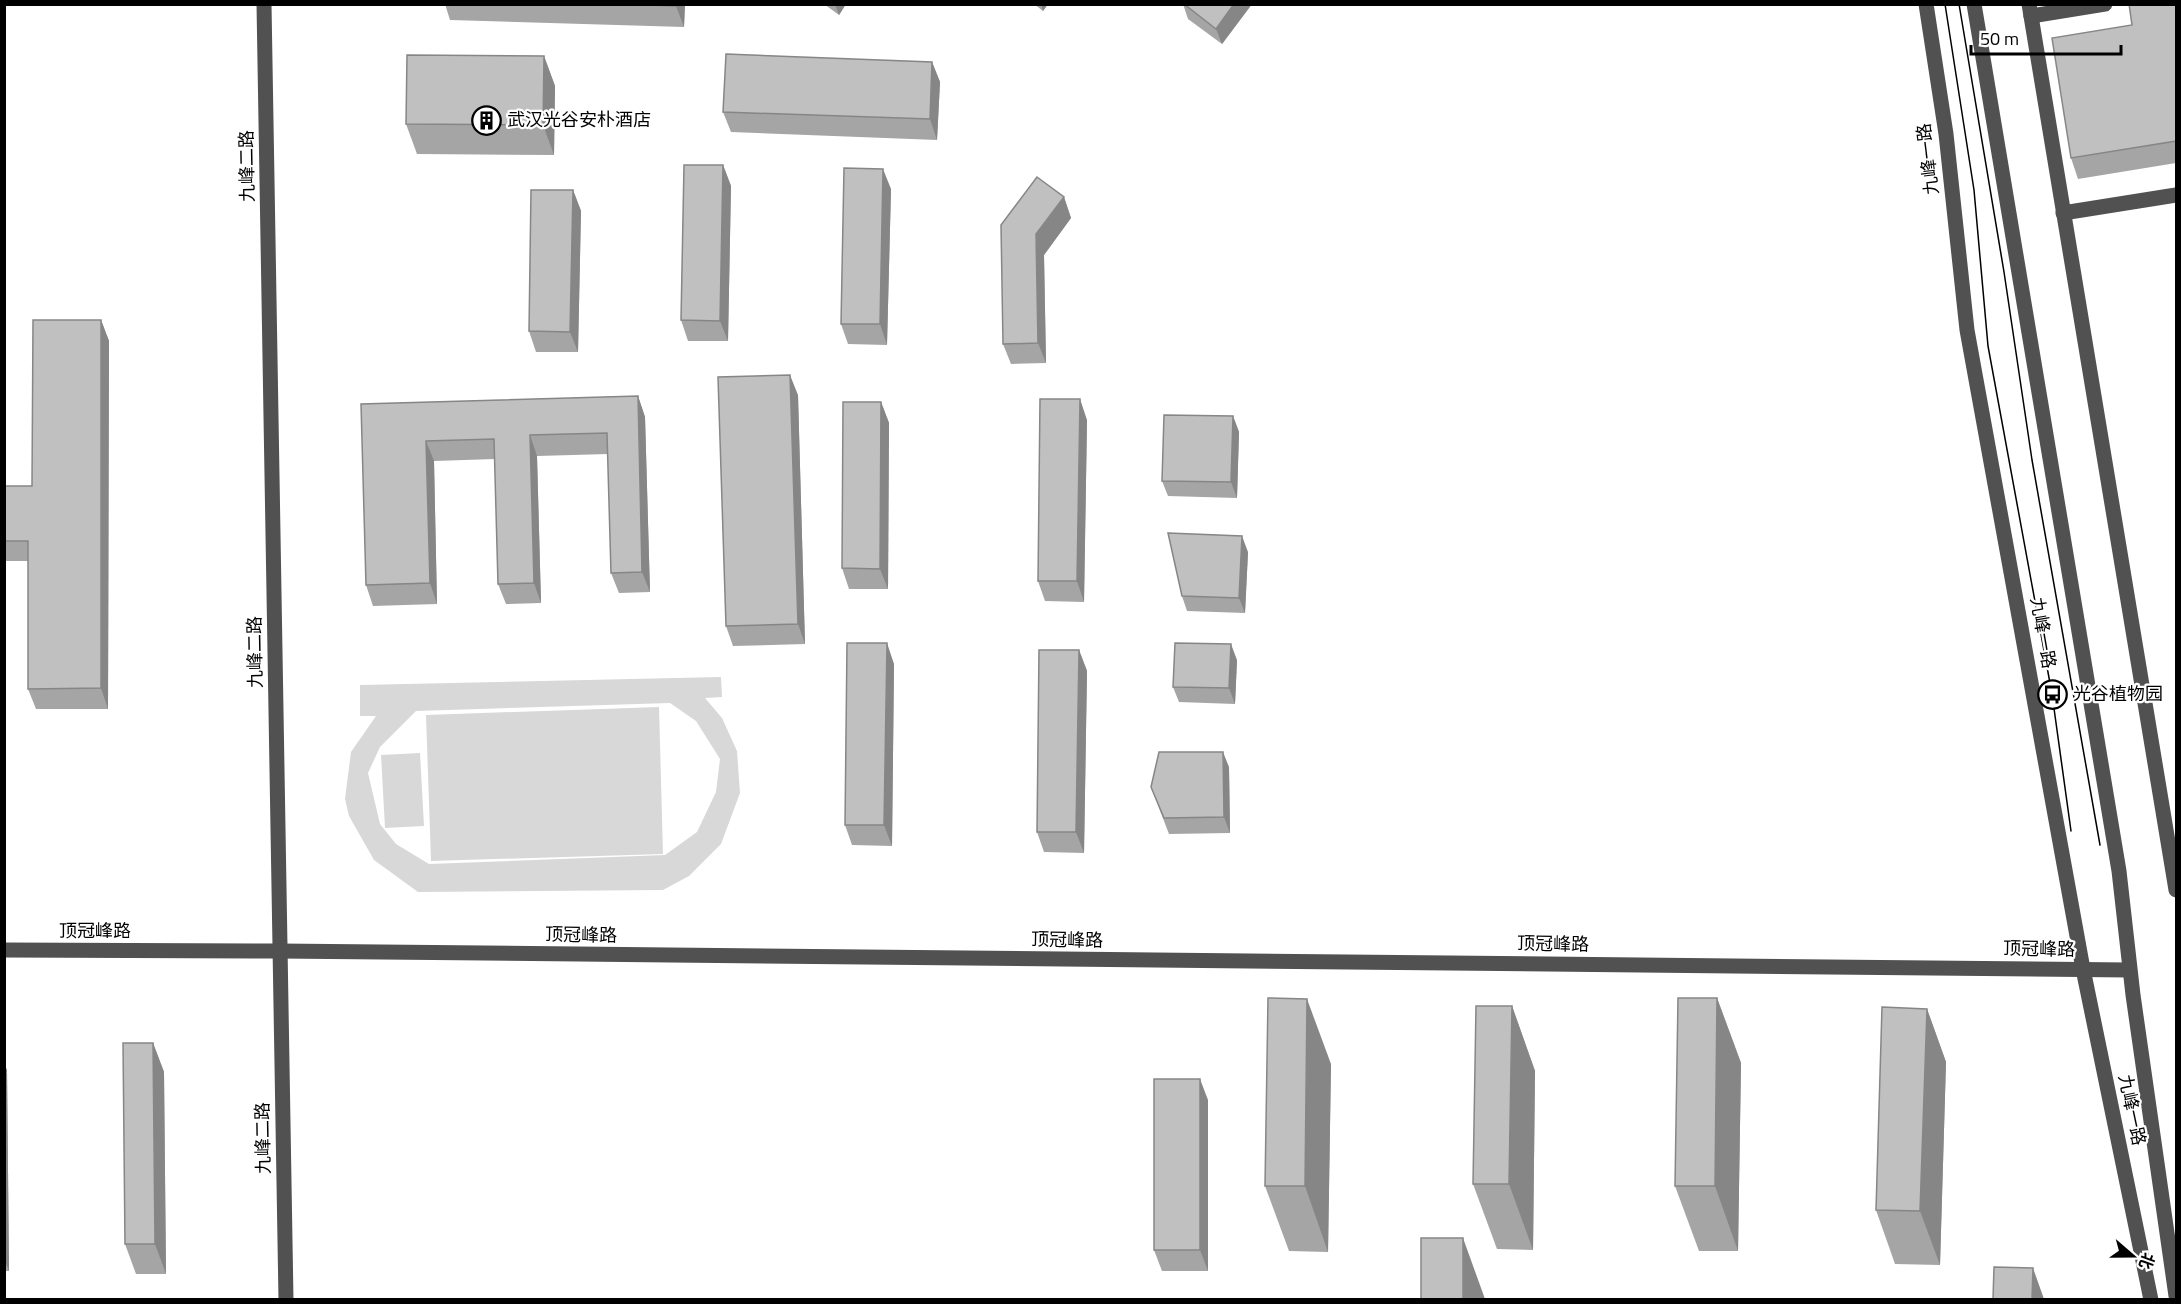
<svg xmlns="http://www.w3.org/2000/svg" width="2181" height="1304" font-family="'Titillium Web','Noto Sans SC',sans-serif">
<style>
.green{fill:#d8d8d8;fill-rule:evenodd}
.lines{fill:none;stroke-linecap:round;stroke-linejoin:round}
.minor{stroke:#515151;stroke-width:15}
.tram{stroke:#000;stroke-width:1.5}
.wall{fill:#a5a5a5}
.shaded-wall{fill:#868686}
.building{fill:#c0c0c0;stroke:#868686;stroke-width:1.5}
.labels{text-anchor:middle;stroke-width:4.5;stroke-linejoin:round;paint-order:stroke}
.poi-label{font-size:18px;fill:#000;stroke:#fff;text-anchor:start}
.street-label{font-size:18px;fill:#000;stroke:#fff}
</style>
<rect width="100%" height="100%" fill="#fff"/>
<!-- green -->
<g class="green">
<path d="M721,677l1,20 -17,1 17,20 15,33 3,42 -19,51 -32,32 -26,14 -245,2 -44,-32 -25,-44 -4,-17 6,-47 25,-36h-16v-31zM670,703l26,18 24,38 -4,33 -19,40 -32,23 -236,9 -33,-20 -16,-20 -12,-51 12,-26 36,-36z"/>
<path d="M659,707l4,147 -232,7 -5,-146z"/>
<path d="M420,753l4,73 -39,2 -4,-73z"/>
</g>
<g class="lines">
<!-- minor -->
<g class="minor">
<path d="M264,4l22,1296"/>
<path d="M1926,4l20,130 21,196 116,639 68,331"/>
<path d="M1974,4l145,867 14,124 43,301"/>
<path d="M2029,4l147,886"/>
<path d="M2031,16l74,-12"/>
<path d="M2063,213l113,-18"/>
<path d="M4,950l275,1 1850,19"/>
</g>
<!-- tram -->
<g class="tram">
<path d="M1945,4l29,186 14,156 64,348 19,137"/>
<path d="M1959,4l45,268 28,188 68,385"/>
</g>
</g>
<!-- wall -->
<g class="wall">
<path d="M445,4h240l-1,23 -234,-7z"/>
<path d="M824,4h22l-7,11z"/>
<path d="M1034,4h14l-5,7z"/>
<path d="M1183,4h69l-30,40 -34,-25z"/>
<path d="M2176,4v159l-98,16 -7,-21 61,-133z"/>
<path d="M544,56l11,30 -1,69 -137,-1 -11,-30z"/>
<path d="M932,62l8,20 -3,58 -206,-8 -8,-20z"/>
<path d="M723,165l8,21 -3,155h-40l-7,-21z"/>
<path d="M891,189l-4,156 -39,-1 -7,-20z"/>
<path d="M573,190l8,21 -3,141h-42l-7,-21z"/>
<path d="M1064,197l7,21 -27,37 2,108 -35,1 -8,-20z"/>
<path d="M101,320l8,21 -1,368h-72l-8,-20v-128h-24v-75h28z"/>
<path d="M798,395l7,249 -72,2 -7,-20z"/>
<path d="M638,396l7,21 5,175 -31,1 -8,-20 -3,-119 -71,2 4,147 -35,1 -8,-20 -3,-125 -61,2 3,143 -64,2 -7,-21 -5,-181z"/>
<path d="M881,402l8,21 -1,166h-39l-7,-21z"/>
<path d="M1233,416l6,16 -2,66 -69,-2 -6,-15z"/>
<path d="M1087,420l-3,182 -39,-1 -7,-20z"/>
<path d="M1248,552l-3,61 -58,-2 -5,-15z"/>
<path d="M1079,650l8,21 -3,182 -40,-1 -7,-20z"/>
<path d="M1237,660l-2,44 -56,-2 -6,-15z"/>
<path d="M894,664l-2,182 -40,-1 -7,-20z"/>
<path d="M1229,767l1,66 -61,1 -18,-47z"/>
<path d="M1717,998l24,65 -3,188h-39l-24,-65z"/>
<path d="M1512,1006l23,65 -2,179 -36,-1 -24,-65z"/>
<path d="M1927,1009l19,53 -6,203 -45,-1 -19,-54z"/>
<path d="M153,1043l11,29 2,202h-30l-11,-30z"/>
<path d="M4,1064l3,6 2,201h-5z"/>
<path d="M1331,1064l-3,188 -39,-1 -24,-65z"/>
<path d="M1208,1100v171h-46l-8,-21z"/>
</g>
<!-- shaded-wall -->
<g class="shaded-wall">
<path d="M676,4h9l-1,23 -8,-21z"/>
<path d="M835,4h11l-7,11z"/>
<path d="M1041,4h7l-5,7z"/>
<path d="M1234,4h18l-30,40 -6,-15z"/>
<path d="M544,56l11,30 -1,69 -11,-30z"/>
<path d="M932,62l8,20 -3,58 -7,-21z"/>
<path d="M723,165l8,21 -3,155 -8,-20z"/>
<path d="M883,169l8,20 -4,156 -7,-21z"/>
<path d="M573,190l8,21 -3,141 -8,-20z"/>
<path d="M1064,197l7,21 -27,37 2,108 -8,-20 -2,-109z"/>
<path d="M101,320l8,21 -1,368 -7,-21z"/>
<path d="M790,375l8,20 7,249 -7,-20z"/>
<path d="M638,396l7,21 5,175 -8,-20z"/>
<path d="M1080,399l7,21 -3,182 -7,-21z"/>
<path d="M881,402l8,21 -1,166 -8,-20z"/>
<path d="M1233,416l6,16 -2,66 -6,-16z"/>
<path d="M530,435l7,21 4,147 -7,-20z"/>
<path d="M426,441l8,20 3,143 -7,-21z"/>
<path d="M1242,536l6,16 -3,61 -6,-15z"/>
<path d="M887,643l7,21 -2,182 -8,-21z"/>
<path d="M1231,644l6,16 -2,44 -6,-16z"/>
<path d="M1079,650l8,21 -3,182 -8,-21z"/>
<path d="M1223,752l6,15 1,66 -6,-16z"/>
<path d="M1717,998l24,65 -3,188 -23,-65z"/>
<path d="M1307,999l24,65 -3,188 -23,-66z"/>
<path d="M1512,1006l23,65 -2,179 -24,-66z"/>
<path d="M1927,1009l19,53 -6,203 -20,-54z"/>
<path d="M153,1043l11,29 2,202 -11,-30z"/>
<path d="M4,1064l3,6 2,201 -5,-12z"/>
<path d="M1200,1079l8,21v171l-8,-21z"/>
<path d="M1463,1238l22,61h-22z"/>
<path d="M2033,1268l11,31h-12z"/>
</g>
<!-- building -->
<g class="building">
<path d="M616,4h60v2z"/>
<path d="M1184,4h50l-18,25z"/>
<path d="M2129,4h47v137l-105,17 -19,-120 80,-13z"/>
<path d="M726,54l206,8 -2,57 -207,-7z"/>
<path d="M407,55l137,1 -1,69 -137,-1z"/>
<path d="M684,165h39l-3,156 -39,-1z"/>
<path d="M844,168l39,1 -3,155h-39z"/>
<path d="M1037,177l27,20 -28,37 2,109 -35,1 -2,-119z"/>
<path d="M531,190h42l-3,142 -41,-1z"/>
<path d="M33,320h68v368l-73,1v-148h-24v-55h28z"/>
<path d="M790,375l8,249 -72,2 -8,-249z"/>
<path d="M638,396l4,176 -31,1 -4,-140 -77,2 4,148 -36,1 -4,-145 -68,2 4,142 -64,2 -5,-181z"/>
<path d="M1040,399h40l-3,182h-39z"/>
<path d="M843,402h38l-1,167 -38,-1z"/>
<path d="M1164,415l69,1 -2,66 -69,-1z"/>
<path d="M1168,533l74,3 -3,62 -57,-2z"/>
<path d="M847,643h40l-3,182h-39z"/>
<path d="M1175,643l56,1 -2,44 -56,-1z"/>
<path d="M1039,650h40l-3,182h-39z"/>
<path d="M1159,752h64l1,65 -60,1 -13,-31z"/>
<path d="M1268,998l39,1 -2,187h-40z"/>
<path d="M1678,998h39l-2,188h-40z"/>
<path d="M1476,1006h36l-3,178h-36z"/>
<path d="M1882,1007l45,2 -7,202 -44,-1z"/>
<path d="M123,1043h30l2,201h-30z"/>
<rect x="1154" y="1079" width="46" height="171"/>
<rect x="1421" y="1238" width="42" height="61"/>
<path d="M1994,1267l39,1 -1,31h-39z"/>
</g>
<!-- icons -->
<defs>
<symbol id="building-ring" viewBox="-11 -11 22 22"><circle r="9.5" fill="#fff" stroke="#000" stroke-width="1.5"/><path d="M-4-6H4V6H1V3H-1V6H-4ZM-2.5-4.3h1.7v1.8h-1.7ZM.8-4.3h1.7v1.8H.8ZM-2.5-1h1.7V.8h-1.7ZM.8-1h1.7V.8H.8Z" fill="#000"/></symbol>
<symbol id="bus-ring" viewBox="-11 -11 22 22"><circle r="9.5" fill="#fff" stroke="#000" stroke-width="1.5"/><path d="M-5-6H5V4H4V6H2V4H-2V6H-4V4H-5ZM-3.5-4V0h7V-4ZM-3.5 1.2v1.5H-2V1.2ZM2 1.2v1.5H3.5V1.2Z" fill="#000"/></symbol>
</defs>
<g fill-rule="evenodd">
<use href="#building-ring" x="470" y="104" width="33" height="33"/>
<use href="#bus-ring" x="2036" y="678" width="33" height="33"/>
</g>
<g class="labels">
<!-- poi labels -->
<g class="poi-label">
<text x="507" y="126">武汉光谷安朴酒店</text>
<text x="2073" y="700">光谷植物园</text>
</g>
<!-- street labels -->
<g class="street-label">
<text transform="translate(1928 159) rotate(-97)" y="6">九峰一路</text>
<text transform="translate(247 166) rotate(-91)" y="6">九峰二路</text>
<text transform="translate(2043 633) rotate(80)" y="6">九峰一路</text>
<text transform="translate(255 652) rotate(-91)" y="6">九峰二路</text>
<text x="95" y="937">顶冠峰路</text>
<text transform="translate(581 935) rotate(1)" y="6">顶冠峰路</text>
<text transform="translate(1067 940) rotate(1)" y="6">顶冠峰路</text>
<text transform="translate(1553 944) rotate(1)" y="6">顶冠峰路</text>
<text transform="translate(2039 949) rotate(1)" y="6">顶冠峰路</text>
<text transform="translate(2132 1110) rotate(78)" y="6">九峰一路</text>
<text transform="translate(263 1138) rotate(-91)" y="6">九峰二路</text>
</g>
</g>
<!-- border -->
<rect width="2181" height="1304" fill="none" stroke="#000000" stroke-width="12"/>
<!-- north arrow -->
<g transform="translate(2133 1256) rotate(110)" stroke="#ffffff" stroke-width="4.5" paint-order="stroke">
<path d="M0-4.5L10 22L0 15L-10 22Z" fill="#000000"/>
<text y="-9" font-size="16" font-weight="bold" text-anchor="middle" fill="#000000">北</text>
</g>
<!-- scale -->
<path d="M1971 45v9h150v-9" fill="none" stroke="#000000" stroke-width="3"/>
<text x="1980" y="45" font-size="18" fill="#000000" stroke="#ffffff" stroke-width="4.5" paint-order="stroke">50 m</text>
</svg>
